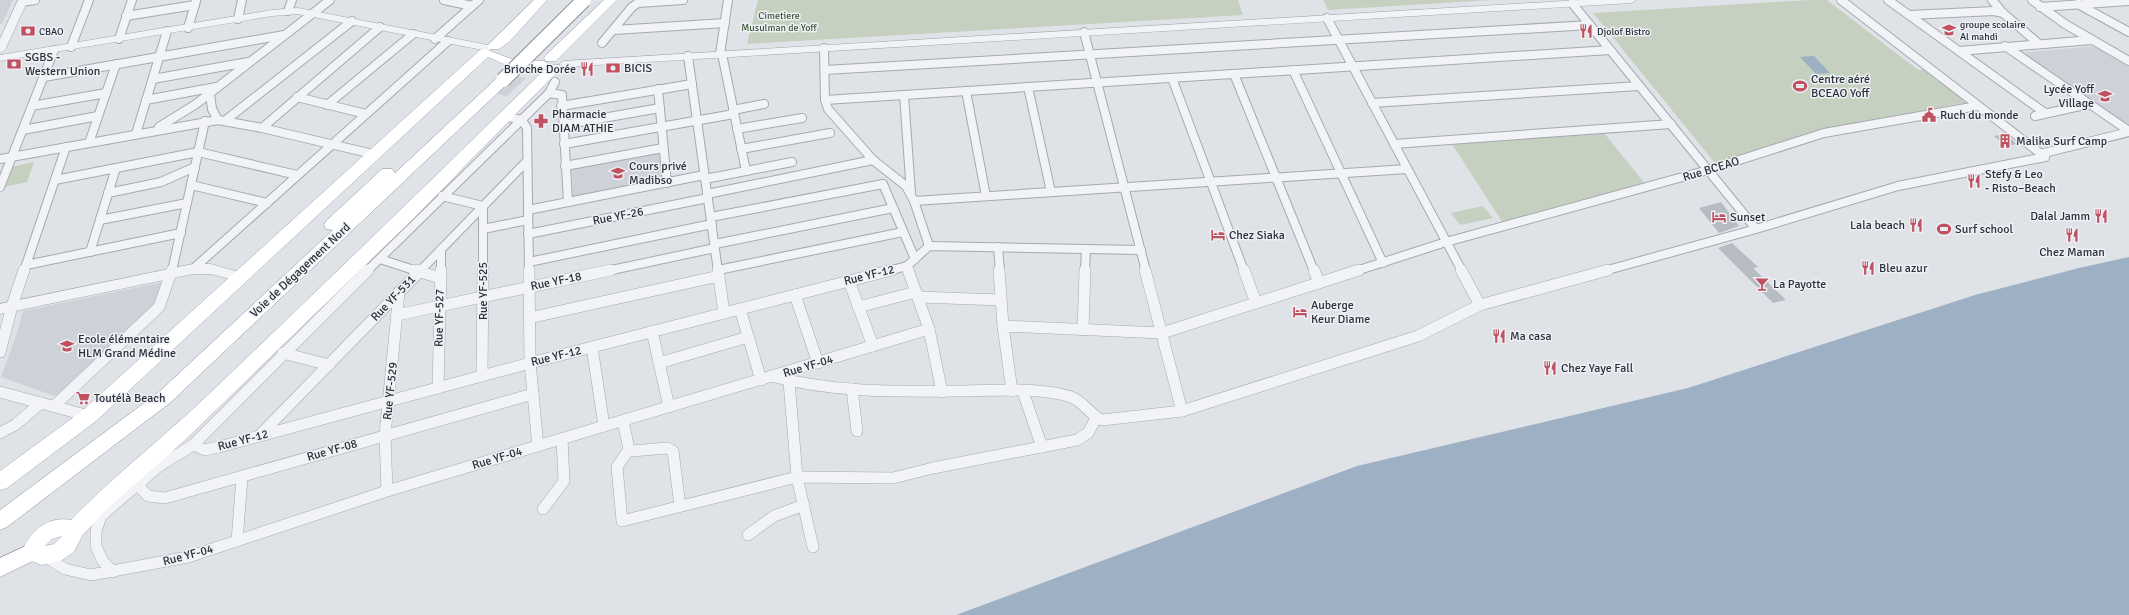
<svg xmlns="http://www.w3.org/2000/svg" width="2129" height="615" font-family="Signika,sans-serif">
<style>
.built{fill:#ced1d8}
.green{fill:#c5d0c1}
.water{fill:#9eb0c3}
.building{fill:#b7bcc3}
.lines{fill:none;stroke-linecap:round;stroke-linejoin:round}
.minor-far1-casing{stroke:#a5a9b0;stroke-width:10}
.minor-casing{stroke:#a5a9b0;stroke-width:12}
.tertiary-casing{stroke:#a5a9b0;stroke-width:1}
.primary-casing{stroke:#a0a7b1;stroke-width:1}
.trunk-casing{stroke:#88909c;stroke-width:1}
.minor-far1{stroke:#f2f3f6;stroke-width:8}
.minor{stroke:#f2f3f6;stroke-width:11}
.tertiary{fill:#f2f3f6;fill-rule:evenodd}
.primary{fill:#fff;fill-rule:evenodd}
.trunk{fill:#fff;fill-rule:evenodd}
.trunk-bridge-casing{stroke:#88909c;stroke-width:16;stroke-linecap:butt}
.trunk-bridge{stroke:#fff;stroke-width:14}
.labels{text-anchor:middle;stroke-width:3;stroke-linejoin:round;paint-order:stroke}
.far-park-label{font-size:10px;fill:#3e5739;stroke:#eff1f5}
.far-poi-label{font-size:10px;fill:#2a313c;stroke:#eff1f5;text-anchor:start}
.poi-label{font-size:12px;fill:#2a313c;stroke:#eff1f5;text-anchor:start}
.street-label{font-size:12px;fill:#2a313c;stroke:#eff1f5}
</style>
<rect width="100%" height="100%" fill="#dfe2e7"/>
<!-- built -->
<g class="built">
<path d="M0,0h13l-11,24h-2z"/>
<path d="M2096,46l33,19v63l-112,-75z"/>
<path d="M515,76l11,2 -19,18 -10,-2z"/>
<path d="M662,150l1,30 -90,16 -1,-31z"/>
<path d="M168,281l-9,31 -96,87 -62,-22 16,-44 6,-22z"/>
</g>
<!-- green -->
<g class="green">
<path d="M758,0h480l5,15 -496,29z"/>
<path d="M1323,0h168l-163,10z"/>
<path d="M1810,0h17l91,70 6,-1 44,33 -137,26 -116,35 -122,-150z"/>
<path d="M1605,134l41,51 -143,38 -51,-79z"/>
<path d="M34,162l-7,20 -23,5 7,-20z"/>
<path d="M1483,206l10,12 -33,7 -9,-12z"/>
</g>
<!-- water -->
<g class="water">
<path d="M1814,56l16,17 -14,1 -16,-17z"/>
<path d="M2129,257v358h-1173l401,-149 331,-78 287,-93 104,-27z"/>
</g>
<!-- building -->
<g class="building">
<path d="M2005,134l12,10 -11,2 -12,-10z"/>
<path d="M1721,202l18,24 -20,7 -20,-25z"/>
<path d="M1732,243l26,24 -5,1 33,32 -13,3 -55,-55z"/>
</g>
<g class="lines">
<defs>
<g id="minor-far1">
<path d="M444,0l28,6"/>
<path d="M1841,0l204,157"/>
<path d="M1888,0l157,113"/>
<path d="M1992,0l11,13 36,31"/>
<path d="M2032,0l33,24 64,37"/>
<path d="M22,2l13,-2"/>
<path d="M1572,3l184,226"/>
<path d="M2078,4l51,28"/>
<path d="M2040,7l89,-6"/>
<path d="M288,11l4,-11"/>
<path d="M1909,15l85,-4 9,2"/>
<path d="M126,16l69,-11"/>
<path d="M1327,18l135,253"/>
<path d="M238,19l4,-19"/>
<path d="M188,28l8,-27"/>
<path d="M614,30l111,-7"/>
<path d="M1084,32l62,239"/>
<path d="M119,39l13,-39"/>
<path d="M435,39l44,-39"/>
<path d="M602,43l30,-36 6,-4 45,-3"/>
<path d="M2005,46l124,85"/>
<path d="M71,47l18,-47"/>
<path d="M824,48l1,52 3,9 45,51 33,26 8,15 15,45"/>
<path d="M1959,51l133,-11"/>
<path d="M720,54l8,-54"/>
<path d="M722,54l24,117"/>
<path d="M688,56l30,215"/>
<path d="M825,70l765,-45"/>
<path d="M1293,70l90,193"/>
<path d="M1234,74l80,197"/>
<path d="M44,77l240,-42"/>
<path d="M1172,78l72,193"/>
<path d="M153,79l95,-17"/>
<path d="M555,82l-6,11 13,2 6,107"/>
<path d="M1028,87l23,105"/>
<path d="M658,89l9,94"/>
<path d="M966,91l20,105"/>
<path d="M210,94l2,15 6,11"/>
<path d="M904,95l7,98"/>
<path d="M297,97l69,17"/>
<path d="M146,100l70,-13"/>
<path d="M825,100l785,-50"/>
<path d="M1372,103l267,-17"/>
<path d="M327,105l86,-71"/>
<path d="M32,106l74,-13"/>
<path d="M561,106l131,-22"/>
<path d="M733,110l31,-6"/>
<path d="M2035,116l54,-12"/>
<path d="M507,117l15,3 5,8 2,143"/>
<path d="M226,120l126,-99"/>
<path d="M563,125l97,-17"/>
<path d="M159,127l37,-23 134,-104"/>
<path d="M262,128l118,-101"/>
<path d="M737,129l65,-11"/>
<path d="M23,130l75,-14"/>
<path d="M136,134l31,-103"/>
<path d="M89,143l27,-79"/>
<path d="M564,144l170,-30"/>
<path d="M1394,144l277,-20"/>
<path d="M741,149l89,-16"/>
<path d="M2040,154l89,-22"/>
<path d="M0,159l218,-39 44,8 111,26"/>
<path d="M565,166l98,-18"/>
<path d="M705,179l87,-17"/>
<path d="M55,180l143,-28 99,23"/>
<path d="M191,185l76,18"/>
<path d="M0,187l54,-137"/>
<path d="M108,193l53,-11 34,-15"/>
<path d="M707,194l166,-34"/>
<path d="M442,196l41,10v65"/>
<path d="M914,201l493,-32"/>
<path d="M528,210l176,-35"/>
<path d="M711,217l172,-33 32,75"/>
<path d="M100,220l87,-17"/>
<path d="M483,229l45,-9"/>
<path d="M528,234l180,-36"/>
<path d="M715,244l178,-36"/>
<path d="M998,247l2,24"/>
<path d="M90,252l26,-84"/>
<path d="M380,259l37,12"/>
<path d="M529,262l183,-38"/>
<path d="M26,265l155,-32"/>
<path d="M907,266l2,5"/>
<path d="M193,269l255,-228"/>
<path d="M718,270l185,-38"/>
<path d="M24,271l42,-124"/>
<path d="M172,271l33,-150"/>
<path d="M367,271l182,-178"/>
<path d="M420,271l107,-110"/>
<path d="M441,271v-22"/>
<path d="M607,271l108,-23"/>
<path d="M888,271l19,-5 22,-20 212,4"/>
<path d="M1085,271l1,-22"/>
<path d="M1356,271l90,-29 262,-72 116,-37 153,-27"/>
<path d="M1604,271l152,-42 142,-43 147,-29"/>
</g>
<g id="minor">
<path d="M414,270l26,8"/>
<path d="M529,270l1,93 8,83"/>
<path d="M718,270l6,43"/>
<path d="M908,270l21,59 13,63"/>
<path d="M999,270l4,56 9,65"/>
<path d="M1145,270l37,141"/>
<path d="M1244,270l12,33"/>
<path d="M1314,270l5,13"/>
<path d="M1461,270l19,35"/>
<path d="M849,281l24,65"/>
<path d="M795,295l23,68"/>
<path d="M918,297l83,3"/>
<path d="M858,307l58,-15"/>
<path d="M740,309l21,71"/>
<path d="M397,315l214,-45"/>
<path d="M529,318l190,-42"/>
<path d="M1003,326l159,7 197,-63"/>
<path d="M1083,330l2,-60"/>
<path d="M652,331l17,76"/>
<path d="M592,347l12,79"/>
<path d="M0,352l12,-46 12,-36"/>
<path d="M283,353l46,12"/>
<path d="M659,363l89,-26"/>
<path d="M482,376l1,-106"/>
<path d="M771,376c60,16 122,16 184,15 36,0 82,-5 116,6 12,4 19,18 31,23l80,-9 236,-75 62,-31 128,-35"/>
<path d="M789,382l8,95 16,70"/>
<path d="M438,388l3,-118"/>
<path d="M852,389l5,42"/>
<path d="M0,392l89,24"/>
<path d="M1023,392l19,55"/>
<path d="M54,406l105,-99 13,-37"/>
<path d="M623,421l6,28 3,2 35,-3 6,3 7,55"/>
<path d="M0,433l15,-8 26,-22"/>
<path d="M259,436l162,-166"/>
<path d="M193,445l12,5 14,-3 311,-84 362,-93"/>
<path d="M629,449l-12,18 5,54 175,-44 96,1 40,-10 144,-28 11,-7 8,-15"/>
<path d="M137,484l11,12 17,2 368,-104"/>
<path d="M387,491l-2,-56 14,-143"/>
<path d="M543,509l21,-28 -2,-42"/>
<path d="M748,535l26,-19 30,-11"/>
<path d="M237,541l5,-64"/>
<path d="M44,556l21,13 26,6 97,-18 199,-66 542,-162"/>
<path d="M113,572l-11,-12 -6,-14v-15l5,-15 58,-50 34,-21 175,-175"/>
</g>
<g id="tertiary">
<path d="M18,0h10l-23,50 -5,3v-14z"/>
<path d="M1581,0h55l-5,3 -1067,64 -5,-3 5,-3z"/>
<path d="M298,8l190,37 5,3 -5,3 -190,-37 -26,2 -272,45v-6l272,-45z"/>
<path d="M193,264h18l34,10 2,3 -2,3 -4,2 -30,-8h-18l-193,40v-10z"/>
</g>
<g id="primary">
<path d="M534,0h13l-37,41 -11,8h-10l-2,-3z"/>
<path d="M604,0h13l-61,61h-10l-2,-3 2,-3z"/>
<path d="M485,49l32,12h27l7,4h8l2,3 -145,148 -232,225 -78,69 -24,26 -8,16 -12,8 -14,4 -7,1 -12,-5 -5,-13c9,-19 26,-31 47,-27 43,-45 93,-83 138,-126 113,-108 225,-216 336,-325h-30l-27,-12 -392,364 -89,67 -7,2v-19l82,-60 398,-361zM62,536l-8,8 -9,2 7,-7z"/>
</g>
<g id="trunk">
<path d="M503,76l5,1 2,3 -2,3 -337,319 -164,125 -7,3v-20l159,-118 174,-162 -7,-1 -2,-4 2,-4 56,-52h10l3,4 103,-96z"/>
<path d="M34,542l7,3 3,6 -3,6 -41,20v-19z"/>
</g>
</defs>
<!-- minor-far1 casing -->
<use href="#minor-far1" class="minor-far1-casing"/>
<!-- minor casing -->
<use href="#minor" class="minor-casing"/>
<!-- tertiary casing -->
<use href="#tertiary" class="tertiary-casing"/>
<!-- primary casing -->
<use href="#primary" class="primary-casing"/>
<!-- trunk casing -->
<use href="#trunk" class="trunk-casing"/>
<!-- minor-far1 -->
<use href="#minor-far1" class="minor-far1"/>
<!-- minor -->
<use href="#minor" class="minor"/>
<!-- tertiary -->
<use href="#tertiary" class="tertiary"/>
<!-- primary -->
<use href="#primary" class="primary"/>
<!-- trunk -->
<use href="#trunk" class="trunk"/>
<defs>
<path id="trunk-bridge" d="M503,80l81,-80"/>
</defs>
<!-- trunk-bridge casing -->
<use href="#trunk-bridge" class="trunk-bridge-casing"/>
<!-- trunk-bridge -->
<use href="#trunk-bridge" class="trunk-bridge"/>
</g>
<!-- icons -->
<defs>
<symbol id="school-bare" viewBox="-9 -9 18 18"><path d="M0-5L7-2L0 1L-7-2ZM-4 1L0 2.5L4 1V4Q0 6-4 4Z" fill="#c05161" stroke="#eff1f5" stroke-width="2.5" paint-order="stroke"/></symbol>
<symbol id="bank-bare" viewBox="-9 -9 18 18"><path d="M-6-4H6V4H-6ZM0-2.3a2.3 2.3 0 1 0 0 4.6a2.3 2.3 0 1 0 0-4.6Z" fill="#c05161" stroke="#eff1f5" stroke-width="2.5" paint-order="stroke"/></symbol>
<symbol id="restaurant-bare" viewBox="-9 -9 18 18"><path d="M-5-6h1v4h1v-4h1v4h1v-4h1v5L-1.5 .5V6h-2V.5L-5-1ZM5-6V6H3V1.5H1.5Q1.5-4 5-6Z" fill="#c05161" stroke="#eff1f5" stroke-width="2.5" paint-order="stroke"/></symbol>
<symbol id="stadium-bare" viewBox="-9 -9 18 18"><path d="M0-5a6.5 5 0 1 0 0 10a6.5 5 0 1 0 0-10ZM-3.5-1.8h7v3.6h-7Z" fill="#c05161" stroke="#eff1f5" stroke-width="2.5" paint-order="stroke"/></symbol>
<symbol id="civic-bare" viewBox="-9 -9 18 18"><path d="M-.6-6.5H3V-4.5H.6V-3L4-1V1h2V6H-6V1h2V-1L-.6-3ZM-1.2 2.5V6h2.4V2.5Z" fill="#c05161" stroke="#eff1f5" stroke-width="2.5" paint-order="stroke"/></symbol>
<symbol id="pharmacy-bare" viewBox="-9 -9 18 18"><path d="M-2-6h4v4h4v4h-4v4h-4v-4h-4v-4h4Z" fill="#c05161" stroke="#eff1f5" stroke-width="2.5" paint-order="stroke"/></symbol>
<symbol id="building-bare" viewBox="-9 -9 18 18"><path d="M-4-6H4V6H1V3H-1V6H-4ZM-2.5-4.3h1.7v1.8h-1.7ZM.8-4.3h1.7v1.8H.8ZM-2.5-1h1.7V.8h-1.7ZM.8-1h1.7V.8H.8Z" fill="#c05161" stroke="#eff1f5" stroke-width="2.5" paint-order="stroke"/></symbol>
<symbol id="hotel-bare" viewBox="-9 -9 18 18"><path d="M-6-4.5h1.5V1H6V5H4.5V3h-9V5H-6ZM-4 0a1.8 1.8 0 1 1 3.6 0ZM.5 0V-2.5h3Q6-2.5 6 0Z" fill="#c05161" stroke="#eff1f5" stroke-width="2.5" paint-order="stroke"/></symbol>
<symbol id="bar-bare" viewBox="-9 -9 18 18"><path d="M-6-5H6L.8 .8V4.5H3.5V6h-7V4.5H-.8V.8Z" fill="#c05161" stroke="#eff1f5" stroke-width="2.5" paint-order="stroke"/></symbol>
<symbol id="supermarket-bare" viewBox="-9 -9 18 18"><path d="M-6-5.5h2.5l.6 2H6L4.5 2H-2.5L-4.4-4H-6ZM-1.5 3.2a1.3 1.3 0 1 0 .1 0ZM3 3.2a1.3 1.3 0 1 0 .1 0Z" fill="#c05161" stroke="#eff1f5" stroke-width="2.5" paint-order="stroke"/></symbol>
</defs>
<g fill-rule="evenodd">
<use href="#school-bare" x="1939" y="20" width="20" height="20"/>
<use href="#bank-bare" x="18" y="21" width="20" height="20"/>
<use href="#restaurant-bare" x="1576" y="21" width="20" height="20"/>
<use href="#bank-bare" x="4" y="54" width="20" height="20"/>
<use href="#bank-bare" x="603" y="58" width="20" height="20"/>
<use href="#restaurant-bare" x="577" y="59" width="20" height="20"/>
<use href="#stadium-bare" x="1790" y="76" width="20" height="20"/>
<use href="#school-bare" x="2095" y="86" width="20" height="20"/>
<use href="#civic-bare" x="1919" y="105" width="20" height="20"/>
<use href="#pharmacy-bare" x="531" y="111" width="20" height="20"/>
<use href="#building-bare" x="1995" y="131" width="20" height="20"/>
<use href="#school-bare" x="608" y="163" width="20" height="20"/>
<use href="#restaurant-bare" x="1964" y="171" width="20" height="20"/>
<use href="#restaurant-bare" x="2091" y="206" width="20" height="20"/>
<use href="#hotel-bare" x="1709" y="207" width="20" height="20"/>
<use href="#restaurant-bare" x="1906" y="215" width="20" height="20"/>
<use href="#stadium-bare" x="1934" y="219" width="20" height="20"/>
<use href="#hotel-bare" x="1208" y="225" width="20" height="20"/>
<use href="#restaurant-bare" x="2062" y="225" width="20" height="20"/>
<use href="#restaurant-bare" x="1858" y="258" width="20" height="20"/>
<use href="#bar-bare" x="1752" y="274" width="20" height="20"/>
<use href="#hotel-bare" x="1290" y="302" width="20" height="20"/>
<use href="#restaurant-bare" x="1489" y="326" width="20" height="20"/>
<use href="#school-bare" x="57" y="336" width="20" height="20"/>
<use href="#restaurant-bare" x="1540" y="358" width="20" height="20"/>
<use href="#supermarket-bare" x="73" y="388" width="20" height="20"/>
</g>
<g class="labels">
<!-- far-park labels -->
<g class="far-park-label">
<text x="779" y="19">Cimetiere<tspan x="779" dy="12">Musulman de Yoff</tspan></text>
</g>
<!-- far-poi labels -->
<g class="far-poi-label">
<text x="1960" y="28">groupe scolaire<tspan x="1960" dy="12">Al mahdi</tspan></text>
<text x="39" y="35">CBAO</text>
<text x="1597" y="35">Djolof Bistro</text>
</g>
<!-- poi labels -->
<g class="poi-label">
<text x="25" y="61">SGBS -<tspan x="25" dy="14">Western Union</tspan></text>
<text x="624" y="72">BICIS</text>
<text x="576" y="73" text-anchor="end">Brioche Dorée</text>
<text x="1811" y="83">Centre aéré<tspan x="1811" dy="14">BCEAO Yoff</tspan></text>
<text x="2094" y="93" text-anchor="end">Lycée Yoff<tspan x="2094" dy="14">Village</tspan></text>
<text x="552" y="118">Pharmacie<tspan x="552" dy="14">DIAM ATHIE</tspan></text>
<text x="1940" y="119">Ruch du monde</text>
<text x="2016" y="145">Malika Surf Camp</text>
<text x="629" y="170">Cours privé<tspan x="629" dy="14">Madibso</tspan></text>
<text x="1985" y="178">Stefy &amp; Leo<tspan x="1985" dy="14">- Risto–Beach</tspan></text>
<text x="2090" y="220" text-anchor="end">Dalal Jamm</text>
<text x="1730" y="221">Sunset</text>
<text x="1905" y="229" text-anchor="end">Lala beach</text>
<text x="1955" y="233">Surf school</text>
<text x="1229" y="239">Chez Siaka</text>
<text x="2072" y="256" text-anchor="middle">Chez Maman</text>
<text x="1879" y="272">Bleu azur</text>
<text x="1773" y="288">La Payotte</text>
<text x="1311" y="309">Auberge<tspan x="1311" dy="14">Keur Diame</tspan></text>
<text x="1510" y="340">Ma casa</text>
<text x="78" y="343">Ecole élémentaire<tspan x="78" dy="14">HLM Grand Médine</tspan></text>
<text x="1561" y="372">Chez Yaye Fall</text>
<text x="94" y="402">Toutélà Beach</text>
</g>
<!-- street labels -->
<g class="street-label">
<text transform="translate(1711 169) rotate(-17)" y="4">Rue BCEAO</text>
<text transform="translate(618 216) rotate(-11)" y="4">Rue YF-26</text>
<text transform="translate(300 270) rotate(-43)" y="4">Voie de Dégagement Nord</text>
<text transform="translate(869 275) rotate(-14)" y="4">Rue YF-12</text>
<text transform="translate(556 281) rotate(-12)" y="4">Rue YF-18</text>
<text transform="translate(483 291) rotate(-90)" y="4">Rue YF-525</text>
<text transform="translate(393 298) rotate(-46)" y="4">Rue YF-531</text>
<text transform="translate(439 318) rotate(-89)" y="4">Rue YF-527</text>
<text transform="translate(556 356) rotate(-14)" y="4">Rue YF-12</text>
<text transform="translate(808 366) rotate(-17)" y="4">Rue YF-04</text>
<text transform="translate(390 391) rotate(-84)" y="4">Rue YF-529</text>
<text transform="translate(243 440) rotate(-15)" y="4">Rue YF-12</text>
<text transform="translate(332 450) rotate(-16)" y="4">Rue YF-08</text>
<text transform="translate(497 458) rotate(-17)" y="4">Rue YF-04</text>
<text transform="translate(188 555) rotate(-15)" y="4">Rue YF-04</text>
</g>
</g>
</svg>
